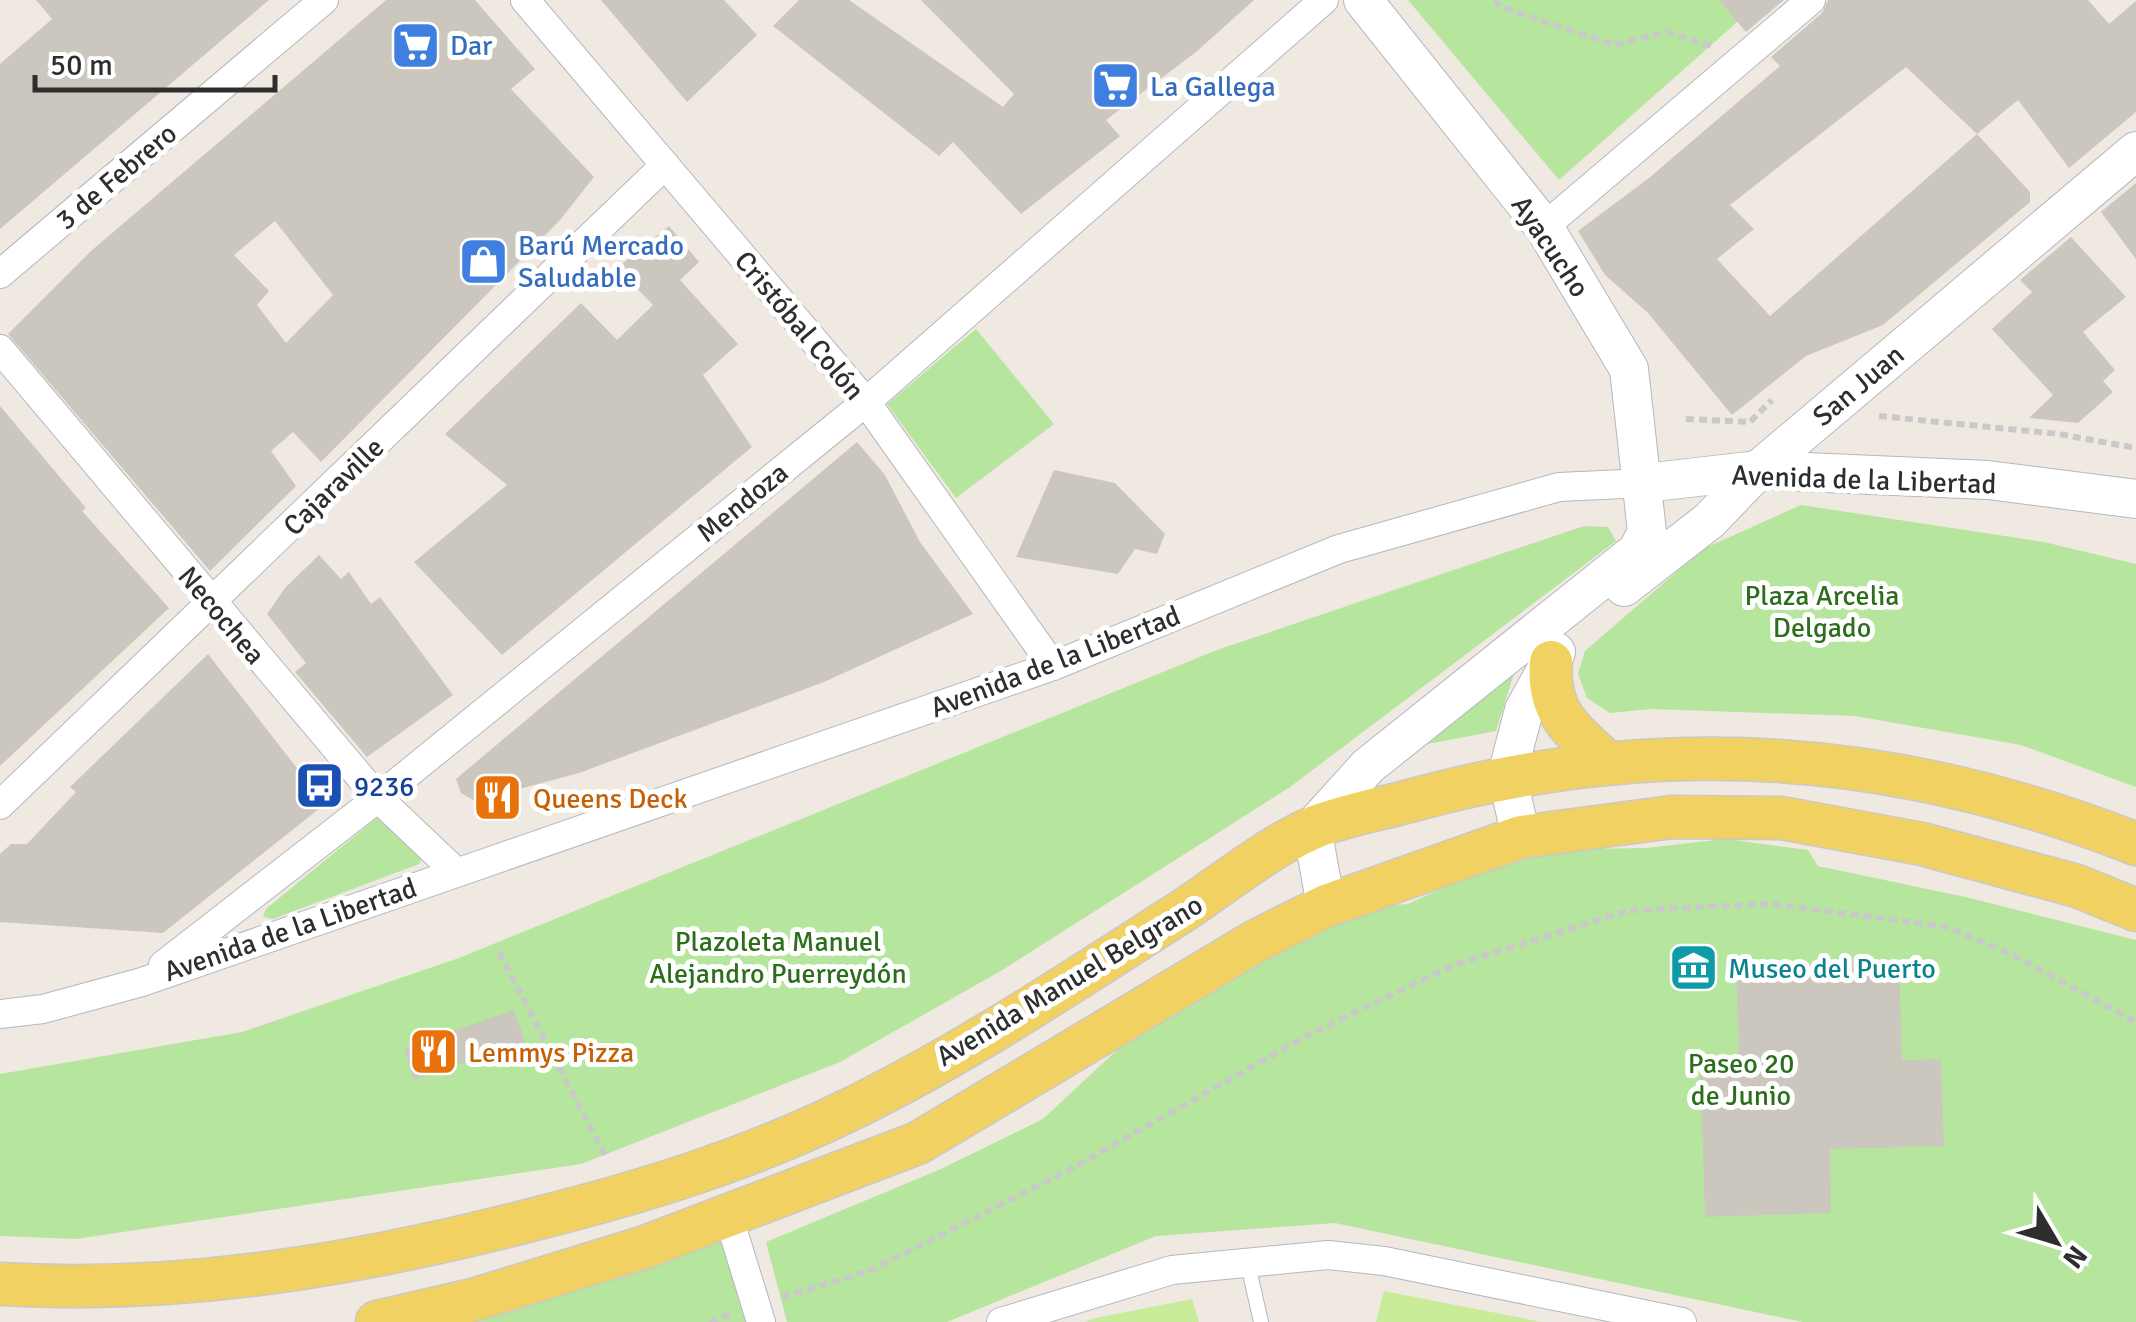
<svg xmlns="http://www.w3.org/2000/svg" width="2136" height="1322" font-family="Signika,sans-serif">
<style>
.green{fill:#b6e59e}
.pitch{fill:#c9ec9a}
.building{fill:#cbc7bf;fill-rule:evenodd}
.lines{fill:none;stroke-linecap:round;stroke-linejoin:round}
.service-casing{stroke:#b4b7c1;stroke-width:16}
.minor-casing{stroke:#b4b7c1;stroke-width:30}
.secondary-casing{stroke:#b4b7c1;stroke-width:40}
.primary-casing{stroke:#c9c9c9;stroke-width:45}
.path{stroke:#c9c9c9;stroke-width:6;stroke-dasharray:8 5;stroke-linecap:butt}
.service{stroke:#fff;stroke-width:14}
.minor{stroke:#fff;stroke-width:28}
.secondary{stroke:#fff;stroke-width:38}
.primary{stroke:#f2d163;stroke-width:42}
.labels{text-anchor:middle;stroke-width:10;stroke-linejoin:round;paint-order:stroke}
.shop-label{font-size:28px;fill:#366cbe;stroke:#fff;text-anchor:start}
.street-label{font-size:28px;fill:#2e2e2e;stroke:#fff}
.park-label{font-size:28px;fill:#2c6e1b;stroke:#fff}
.transit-label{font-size:28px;fill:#164399;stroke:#fff;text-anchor:start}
.food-label{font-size:28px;fill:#c56008;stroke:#fff;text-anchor:start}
.culture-label{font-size:28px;fill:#0d838f;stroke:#fff;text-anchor:start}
</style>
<rect width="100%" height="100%" fill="#efe9e1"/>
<!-- green -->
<g class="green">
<path d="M1408,0h338l7,8 -194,172z"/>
<path d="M976,329l78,95 -98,74 -69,-94z"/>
<path d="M1801,505l243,37 92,22v223l-115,-42 -166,-29 -204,-7 -41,4 -23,-15 -9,-24 7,-23 118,-102z"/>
<path d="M1584,526l24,1 8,14 -326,246 -291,185 -159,90 -259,102 -505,75 -76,-3v-162l242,-42 217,-74 758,-308z"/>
<path d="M1518,661l-22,70 -84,16z"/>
<path d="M379,816l45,40 -5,8 -146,55 -10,-2 3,-8z"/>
<path d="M1725,839l83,11 10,16 152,32 166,42v382h-333l-468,-99 -179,13 -209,86h-160l-21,-80 175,-73 102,-50 88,-82 84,-60 73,-28 74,-41 46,-4 87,-40 86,-15 65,-1z"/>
<path d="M729,1218l32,104h-384z"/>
</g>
<!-- pitch -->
<g class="pitch">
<path d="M1384,1291l158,31h-166z"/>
<path d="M1192,1299l7,23h-115l11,-4z"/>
</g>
<!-- building -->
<g class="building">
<path d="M36,0h233l-269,229v-165l52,-45z"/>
<path d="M386,0h89l60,69 -24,20 83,88 -34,43 -239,242 -28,-30 -22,19 25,35 -86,85 -202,-237 83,-83zM275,221l58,74 -47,48 -29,-38 12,-14 -35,-36z"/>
<path d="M601,0h123l33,35 -70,67z"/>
<path d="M799,0h50l154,107 11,-13 -93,-94h333l-58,52 -90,68 14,16 -99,78 -68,-72 -14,14 -166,-130z"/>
<path d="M1719,0h65l-38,32z"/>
<path d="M1828,0h260l21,24 27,-23v111l-67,56 -51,-68 -41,34 53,58v10l-147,123 -77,31 -74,59 -84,-102 -43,-38 -27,-44 71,-53 131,-112 -9,-9 51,-44zM1906,67l71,67 -207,182 -53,-57 37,-30 -24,-24z"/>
<path d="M2136,183v76l-35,-47z"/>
<path d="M669,226l30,36 -19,18 58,64 -35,31 49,72 -250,208 -88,-93 93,-77 -62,-51 136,-131 36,37 36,-35 -36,-37z"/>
<path d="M2071,237l55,60 -43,35 32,38 -12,11 10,11 -35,31 -49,-5 24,-23 -61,-66 40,-37 -12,-12z"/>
<path d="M0,406l86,102 -4,3 87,97 -169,158z"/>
<path d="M857,442l28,33 35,67 53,72 -149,68 -245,91 -104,28 -14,-8 -5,-14z"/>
<path d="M1054,470l61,13 50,51 -8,20 -22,-5 -17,25 -102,-17z"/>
<path d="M319,555l22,24 8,-7 22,32 9,-7 73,98 -86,62 -72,-85 11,-9 -39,-49 18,-26z"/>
<path d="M208,654l117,150 -162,129 -163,-11v-68l11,-10h16l49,-52 -6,-5z"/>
<path d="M1899,961l3,99 39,-1 3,87 -114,3 1,64 -126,4 -5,-159 39,-2 -3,-90z"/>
<path d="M514,1010l11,31 -111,39 -10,-32z"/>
</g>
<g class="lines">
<defs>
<path id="service" d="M1247,1260l14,62"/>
<g id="minor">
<path d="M525,0l341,402 187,264"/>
<path d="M1544,227l267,-227"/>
<path d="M0,274l324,-274"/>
<path d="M0,349l378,449 77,73"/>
<path d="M0,805l665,-640"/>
<path d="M163,965l215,-167 488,-396 458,-402"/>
<path d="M0,1014l43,-5 99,-27 911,-316 286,-117 220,-62 86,-4"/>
<path d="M729,1218l32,104"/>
<path d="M1001,1322l171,-52 156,-15 56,6 298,61"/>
</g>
<g id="secondary">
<path d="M1645,483l113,-13 230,10 148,19"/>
<path d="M1624,587l86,-67 48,-50 378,-319"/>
<path d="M1521,837l-14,-62 17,-65 32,-58"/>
<path d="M1326,906l-14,-78 56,-62 269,-215 10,-19 -18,-163 -85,-142 -181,-227"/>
</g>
<g id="primary">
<path d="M1551,662c-4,52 21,67 56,101"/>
<path d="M0,1284c183,11 362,-20 539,-66 107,-27 210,-59 310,-108 115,-56 224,-129 332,-198 40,-26 90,-67 134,-85 31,-12 66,-18 98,-27 249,-68 483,-51 723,44"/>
<path d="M377,1322l96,-22 172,-53 273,-104 338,-202 70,-35 195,-69 151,-20 110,1 140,26 155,42 59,24"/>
</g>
</defs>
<!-- service casing -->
<use href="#service" class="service-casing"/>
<!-- minor casing -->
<use href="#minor" class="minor-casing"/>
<!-- secondary casing -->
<use href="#secondary" class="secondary-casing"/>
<!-- primary casing -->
<use href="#primary" class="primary-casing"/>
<!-- path -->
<g class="path">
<path d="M1495,0l6,7 113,38 53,-13 48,15"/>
<path d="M1879,416l180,18 77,14"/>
<path d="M1686,419l64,3 22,-22"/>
<path d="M499,952l107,205"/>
<path d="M782,1297l87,-26 200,-101 243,-137 142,-68 176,-55 144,-6 173,23 64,27 125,68"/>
<path d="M710,1322l22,-8"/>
</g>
<!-- service -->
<use href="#service" class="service"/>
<!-- minor -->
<use href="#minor" class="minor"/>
<!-- secondary -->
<use href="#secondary" class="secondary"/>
<!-- primary -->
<use href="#primary" class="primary"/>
</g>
<!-- icons -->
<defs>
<symbol id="supermarket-square" viewBox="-11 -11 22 22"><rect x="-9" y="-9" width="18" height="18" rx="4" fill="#3f7fe0" stroke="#fff"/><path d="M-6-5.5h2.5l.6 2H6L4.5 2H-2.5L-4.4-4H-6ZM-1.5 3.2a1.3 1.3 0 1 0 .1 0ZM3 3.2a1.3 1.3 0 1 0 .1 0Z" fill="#fff"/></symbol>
<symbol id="shop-square" viewBox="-11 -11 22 22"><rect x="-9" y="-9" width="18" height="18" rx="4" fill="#3f7fe0" stroke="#fff"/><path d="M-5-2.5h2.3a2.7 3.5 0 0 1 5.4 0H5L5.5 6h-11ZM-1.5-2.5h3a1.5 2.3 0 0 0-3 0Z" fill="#fff"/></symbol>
<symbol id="bus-square" viewBox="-11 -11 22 22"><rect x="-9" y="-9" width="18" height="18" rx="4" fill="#1a4fb4" stroke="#fff"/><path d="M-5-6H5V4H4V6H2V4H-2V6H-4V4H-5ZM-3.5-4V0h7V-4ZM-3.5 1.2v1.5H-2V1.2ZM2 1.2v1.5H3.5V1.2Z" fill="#fff"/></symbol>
<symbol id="restaurant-square" viewBox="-11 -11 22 22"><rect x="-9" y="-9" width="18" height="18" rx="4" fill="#e8710a" stroke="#fff"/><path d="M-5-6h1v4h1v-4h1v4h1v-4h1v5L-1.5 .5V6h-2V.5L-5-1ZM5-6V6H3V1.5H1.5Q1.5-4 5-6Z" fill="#fff"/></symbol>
<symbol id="museum-square" viewBox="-11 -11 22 22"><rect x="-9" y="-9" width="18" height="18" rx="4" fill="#0f9aa8" stroke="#fff"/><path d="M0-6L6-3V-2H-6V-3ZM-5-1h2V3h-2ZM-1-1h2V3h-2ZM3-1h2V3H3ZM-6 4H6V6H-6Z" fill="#fff"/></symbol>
</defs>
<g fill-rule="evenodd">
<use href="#supermarket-square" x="388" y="18" width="55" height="55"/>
<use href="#supermarket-square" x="1088" y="58" width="55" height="55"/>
<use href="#shop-square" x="456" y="234" width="55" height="55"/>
<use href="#bus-square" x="292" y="758" width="55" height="55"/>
<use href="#restaurant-square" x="470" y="770" width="55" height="55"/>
<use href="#museum-square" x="1666" y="940" width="55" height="55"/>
<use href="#restaurant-square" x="406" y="1024" width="55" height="55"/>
</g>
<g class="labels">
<!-- shop labels -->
<g class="shop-label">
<text x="450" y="55">Dar</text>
<text x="1150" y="96">La Gallega</text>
<text x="518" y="255">Barú Mercado<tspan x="518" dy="32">Saludable</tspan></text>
</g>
<!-- street labels -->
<g class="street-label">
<text transform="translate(116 176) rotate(-40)" y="10">3 de Febrero</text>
<text transform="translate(1551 246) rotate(56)" y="10">Ayacucho</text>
<text transform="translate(800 325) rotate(50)" y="10">Cristóbal Colón</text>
<text transform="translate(1858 385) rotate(-40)" y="10">San Juan</text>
<text transform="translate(1864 479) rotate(2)" y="10">Avenida de la Libertad</text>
<text transform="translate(333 486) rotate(-44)" y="10">Cajaraville</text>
<text transform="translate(742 502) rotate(-39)" y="10">Mendoza</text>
<text transform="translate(222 615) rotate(50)" y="10">Necochea</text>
<text transform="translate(1055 661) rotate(-21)" y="10">Avenida de la Libertad</text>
<text transform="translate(290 929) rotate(-19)" y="10">Avenida de la Libertad</text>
<text transform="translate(1069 980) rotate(-31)" y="10">Avenida Manuel Belgrano</text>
</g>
<!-- park labels -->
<g class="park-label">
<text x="1822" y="605">Plaza Arcelia<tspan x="1822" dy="32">Delgado</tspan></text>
<text x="778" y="951">Plazoleta Manuel<tspan x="778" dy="32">Alejandro Puerreydón</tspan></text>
<text x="1741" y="1073">Paseo 20<tspan x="1741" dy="32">de Junio</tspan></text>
</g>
<!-- transit labels -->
<g class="transit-label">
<text x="354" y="796">9236</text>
</g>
<!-- food labels -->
<g class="food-label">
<text x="533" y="808">Queens Deck</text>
<text x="468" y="1062">Lemmys Pizza</text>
</g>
<!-- culture labels -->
<g class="culture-label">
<text x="1728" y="978">Museo del Puerto</text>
</g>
</g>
<!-- north arrow -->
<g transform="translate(2056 1242) rotate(128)" stroke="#ffffff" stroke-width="8" paint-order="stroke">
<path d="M0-8L18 38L0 25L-18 38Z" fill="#2e2e2e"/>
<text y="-15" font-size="28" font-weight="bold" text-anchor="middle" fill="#2e2e2e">N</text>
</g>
<!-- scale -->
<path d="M35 75v15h240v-15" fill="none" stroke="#2e2e2e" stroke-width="5"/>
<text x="50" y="75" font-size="30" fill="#2e2e2e" stroke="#ffffff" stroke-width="8" paint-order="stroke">50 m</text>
</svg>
